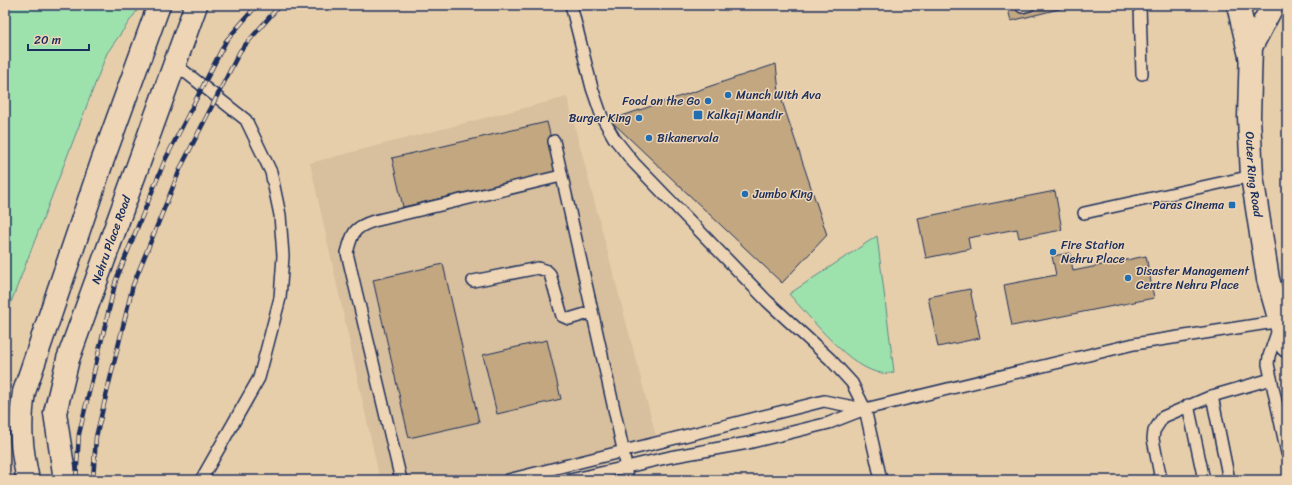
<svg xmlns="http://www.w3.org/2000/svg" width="1292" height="485" font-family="Sriracha,sans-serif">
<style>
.built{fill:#d8bf9d}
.green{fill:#9de1ad;stroke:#5c8886}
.building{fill:#c2a781;stroke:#1b2f5e}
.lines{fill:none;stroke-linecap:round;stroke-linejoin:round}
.lane-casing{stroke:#1b2f5e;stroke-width:14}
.secondary-casing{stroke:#1b2f5e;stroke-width:25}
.primary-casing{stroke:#1b2f5e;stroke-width:25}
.lane{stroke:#edd5b5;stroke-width:11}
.secondary{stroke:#edd5b5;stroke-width:22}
.primary{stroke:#edd5b5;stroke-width:22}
.rail-casing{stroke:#1b2f5e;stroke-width:4.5}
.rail{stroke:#edd5b5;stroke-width:3;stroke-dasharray:9;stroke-linecap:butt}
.poi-dot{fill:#1f6fb2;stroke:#edd5b5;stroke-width:1.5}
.labels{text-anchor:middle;stroke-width:3;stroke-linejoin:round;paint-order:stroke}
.poi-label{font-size:12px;fill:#1b2f5e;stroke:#edd5b5;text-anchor:start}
.street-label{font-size:12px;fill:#1b2f5e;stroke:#edd5b5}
</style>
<rect width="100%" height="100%" fill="#e7ceab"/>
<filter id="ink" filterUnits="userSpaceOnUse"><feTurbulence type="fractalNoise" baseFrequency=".025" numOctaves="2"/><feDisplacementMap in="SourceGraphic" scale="8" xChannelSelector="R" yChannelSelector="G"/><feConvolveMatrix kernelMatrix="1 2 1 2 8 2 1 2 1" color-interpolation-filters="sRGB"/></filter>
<g filter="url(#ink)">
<!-- built -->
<path class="built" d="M567,97l90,343 -165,40h-112l-70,-317z"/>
<!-- green -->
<g class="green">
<path d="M5,5h136l-34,48 -102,265z"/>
<path d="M877,236l17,136c-4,1 -8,2 -12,1 -30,-2 -73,-57 -93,-79z"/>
</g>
<!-- building -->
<g class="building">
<path d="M1007,5h68l-64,16z"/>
<path d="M776,64l3,28 48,143 -45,48 -172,-163z"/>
<path d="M547,122l12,49 -156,36 -11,-49z"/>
<path d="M1055,191l7,39 -43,8 -2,-9 -49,9 2,11 -44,9 -8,-40z"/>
<path d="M1070,253l3,18 73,-15 8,42 -142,28 -8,-41 52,-10 -4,-19z"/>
<path d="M443,264l36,158 -70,16 -36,-158z"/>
<path d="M970,289l10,49 -42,9 -10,-50z"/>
<path d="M547,340l14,59 -64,15 -14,-59z"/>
</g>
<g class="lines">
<defs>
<g id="lane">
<path d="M571,5l21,83 10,29 12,21 20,25 133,138 63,58 22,24 13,26 16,71"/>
<path d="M1140,5l2,69"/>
<path d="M1022,7l7,-2"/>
<path d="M175,64l71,56 25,52 9,43 3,41 -3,42 -21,80 -58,102"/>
<path d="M554,141l69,308 4,31"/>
<path d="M1084,213l168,-37"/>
<path d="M473,281l65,-13 9,3 3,3 12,42 7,3 23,-7"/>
<path d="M1212,396l17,84"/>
<path d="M1188,405l16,75"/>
<path d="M401,480l-54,-227c5,-20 7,-26 27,-32l187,-45"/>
<path d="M508,480l316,-79 40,8"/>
<path d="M570,480l100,-23 78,-14 81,-20 36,-14 269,-65 147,-23 -12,35 -1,8 19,89"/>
<path d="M1161,480l-8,-41 1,-8 9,-14 49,-21 59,-17"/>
</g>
<g id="secondary">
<path d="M1238,5l12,51"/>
<path d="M28,480c-7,-33 -9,-54 -4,-88l78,-230 57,-157"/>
<path id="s1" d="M65,480l-10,-67 13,-54 128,-354"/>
</g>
<g id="primary">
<path id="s2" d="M1273,5l-22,42 -2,70 3,59 16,103 19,67"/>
</g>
</defs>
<!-- lane casing -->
<use href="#lane" class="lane-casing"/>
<!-- secondary casing -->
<use href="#secondary" class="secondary-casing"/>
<!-- primary casing -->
<use href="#primary" class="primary-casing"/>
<!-- lane -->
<use href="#lane" class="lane"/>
<!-- secondary -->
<use href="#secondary" class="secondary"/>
<!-- primary -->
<use href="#primary" class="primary"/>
<defs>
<g id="rail">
<path d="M76,480l3,-46 37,-154 49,-120 61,-119 31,-36"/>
<path d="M93,480l3,-43 37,-152 48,-118 59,-116 40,-46"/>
</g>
</defs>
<!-- rail casing -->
<use href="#rail" class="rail-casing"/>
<!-- rail -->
<use href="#rail" class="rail"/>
</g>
</g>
<!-- markers -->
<g class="poi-dot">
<circle cx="728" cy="95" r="4"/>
<circle cx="708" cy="101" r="4"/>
<rect x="693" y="110" width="10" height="10" rx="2"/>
<circle cx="639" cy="118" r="4"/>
<circle cx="649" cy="138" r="4"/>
<circle cx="745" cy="194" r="4"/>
<rect x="1228" y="201" width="8" height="8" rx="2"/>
<circle cx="1053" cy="252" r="4"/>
<circle cx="1128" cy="278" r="4"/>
</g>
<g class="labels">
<!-- poi labels -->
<g class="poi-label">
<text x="736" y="99">Munch With Ava</text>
<text x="700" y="105" text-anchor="end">Food on the Go</text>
<text x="707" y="119">Kalkaji Mandir</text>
<text x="631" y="122" text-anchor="end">Burger King</text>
<text x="657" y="142">Bikanervala</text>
<text x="753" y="198">Jumbo King</text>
<text x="1224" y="209" text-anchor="end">Paras Cinema</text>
<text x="1061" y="249">Fire Station<tspan x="1061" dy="14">Nehru Place</tspan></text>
<text x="1136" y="275">Disaster Management<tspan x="1136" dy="14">Centre Nehru Place</tspan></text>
</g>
<!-- street labels -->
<g class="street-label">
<text dy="4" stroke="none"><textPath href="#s2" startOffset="175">Outer Ring Road</textPath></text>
<text dy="4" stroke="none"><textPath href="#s1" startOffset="250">Nehru Place Road</textPath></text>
</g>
</g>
<!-- margin -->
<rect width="1292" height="485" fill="none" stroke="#edd5b5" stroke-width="20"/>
<rect x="10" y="10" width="1272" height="465" fill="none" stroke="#1b2f5e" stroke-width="1.5" filter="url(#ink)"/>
<!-- scale -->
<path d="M28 44v6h61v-6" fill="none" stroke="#1b2f5e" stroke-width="2"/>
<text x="34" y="44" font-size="12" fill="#1b2f5e" stroke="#edd5b5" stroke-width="3" paint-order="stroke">20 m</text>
</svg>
